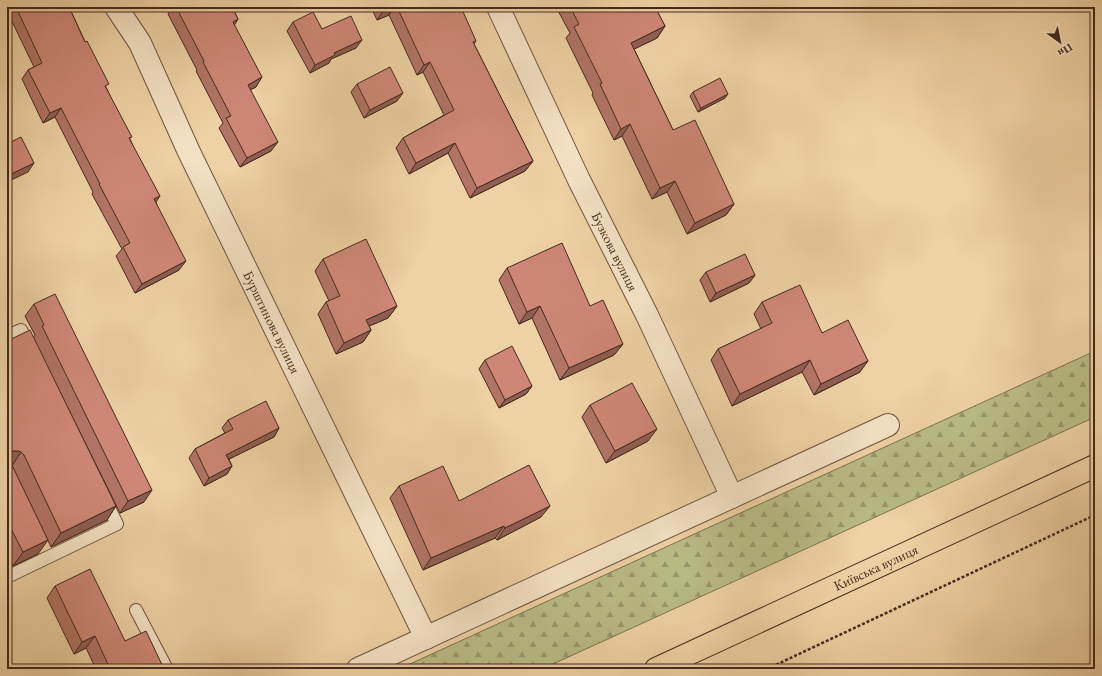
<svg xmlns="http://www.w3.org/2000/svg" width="1102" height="676" font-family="'EB Garamond',serif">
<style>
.forest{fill:url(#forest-firs);stroke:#7f7350}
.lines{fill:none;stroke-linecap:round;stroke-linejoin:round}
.service-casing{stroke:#6f543e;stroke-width:14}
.minor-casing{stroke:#6f543e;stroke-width:24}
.primary-casing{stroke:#452b1c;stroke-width:24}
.path{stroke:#452b1c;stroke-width:2.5;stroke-dasharray:3 2;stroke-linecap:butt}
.service{stroke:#f4e1c4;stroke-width:12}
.minor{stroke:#f4e1c4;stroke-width:22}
.primary{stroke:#eed1a4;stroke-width:22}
.wall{fill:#b17466;stroke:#452b1c}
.shaded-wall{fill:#905e53;stroke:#452b1c}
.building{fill:#ce8777;stroke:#452b1c}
.labels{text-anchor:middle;stroke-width:3.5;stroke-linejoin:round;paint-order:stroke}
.street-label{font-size:14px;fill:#452b1c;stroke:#f4e1c4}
</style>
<defs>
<pattern id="forest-firs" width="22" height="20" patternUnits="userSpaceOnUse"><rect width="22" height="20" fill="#b9bb85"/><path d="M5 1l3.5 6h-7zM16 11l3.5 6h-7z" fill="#98986c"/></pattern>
</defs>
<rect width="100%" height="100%" fill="#eed1a4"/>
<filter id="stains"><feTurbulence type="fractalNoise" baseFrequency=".005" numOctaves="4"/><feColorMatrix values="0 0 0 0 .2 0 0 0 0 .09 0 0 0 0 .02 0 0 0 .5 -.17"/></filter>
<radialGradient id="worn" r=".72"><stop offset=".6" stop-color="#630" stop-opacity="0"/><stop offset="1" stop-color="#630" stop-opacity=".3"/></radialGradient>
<!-- forest -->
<path class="forest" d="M1095,351v66l-553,252h-143z"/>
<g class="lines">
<defs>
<g id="service">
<path d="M7,336l14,-6 9,17"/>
<path d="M7,577l110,-53 -13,-26"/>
<path d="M136,610l31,59"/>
</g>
<g id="minor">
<path id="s1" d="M116,7l24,36 49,109 237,486"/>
<path id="s2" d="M498,7l81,173 68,135 85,182"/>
<path d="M358,669l530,-244"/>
</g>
<g id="primary">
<path id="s3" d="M656,669l439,-203"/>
</g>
</defs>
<!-- service casing -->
<use href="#service" class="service-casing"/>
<!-- minor casing -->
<use href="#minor" class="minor-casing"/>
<!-- primary casing -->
<use href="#primary" class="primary-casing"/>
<!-- path -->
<path class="path" d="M767,669l328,-154"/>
<!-- service -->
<use href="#service" class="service"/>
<!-- minor -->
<use href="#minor" class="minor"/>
<!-- primary -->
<use href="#primary" class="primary"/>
</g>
<!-- wall -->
<g class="wall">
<path d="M7,7h62l61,132 26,63 23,68 -44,23 -19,-37 6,-7 -30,-55 1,-2 -38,-75 -12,6 -21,-44 6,-9 6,-3 -27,-56z"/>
<path d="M173,7h59l6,12 -4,6 22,62 -6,3 21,61 -31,16 -21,-39 4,-5 -27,-52 1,-1 -29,-56z"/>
<path d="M371,7h60l45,34 -2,3 59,117 -8,10 -55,27 -22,-45 -39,21 -13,-26 7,-10 41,-23 -21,-43 -6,3 -28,-60 -12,5z"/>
<path d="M556,7h99l10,19 -8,12 -23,11 39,81 61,74 -8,11 -39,19 -20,-42 -15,7 -30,-63 -8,4 -22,-45 1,-2 -27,-55 4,-5z"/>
<path d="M293,22l29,7 34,19 -25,11 -2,4 -19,10 -23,-42z"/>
<path d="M357,84l40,17 -33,17 -13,-26z"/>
<path d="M693,92l32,6 -27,14 -8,-16z"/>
<path d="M323,259l74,47 -9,12 -19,8 2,4 -8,12 -27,12 -18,-40 8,-12 3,-1 -14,-30z"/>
<path d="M507,268l83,38 33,38 -9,11 -54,25 -28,-62 -13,6 -20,-44z"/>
<path d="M706,272l49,3 -6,8 -39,19 -10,-22z"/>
<path d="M762,302l60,31 38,39 -46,23 -12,-23 -70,34 -21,-46 7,-11 43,-20 -7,-15z"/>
<path d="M34,304l110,198 -24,11 -87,-175 2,-3 -10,-19z"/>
<path d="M7,341l109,165 -9,14 -56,27 -38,-79 25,86 -25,12 -6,-12z"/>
<path d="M485,360l47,26 -6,8 -27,14 -20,-39z"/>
<path d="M590,405l58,36 -42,22 -24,-46z"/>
<path d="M228,420l51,8 -5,9 -45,22 3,7 -5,8 -23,12 -15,-28 6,-9 30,-16 -3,-5z"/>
<path d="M399,486l60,15 82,16 -44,23 -2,-2 -72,32 -33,-72z"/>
<path d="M55,586l70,55 39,28h-68l-10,-21 -12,6 -27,-56z"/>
</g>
<!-- shaded-wall -->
<g class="shaded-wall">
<path d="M390,7h4l-5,8 -12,5 7,-10z"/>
<path d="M238,19l-6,10 1,-7z"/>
<path d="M665,26l-8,12 -33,16 7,-11z"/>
<path d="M362,40l-6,8 -25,11 -2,4 -19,10 5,-8 19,-12z"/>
<path d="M430,62l-7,10 -6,3 7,-10z"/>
<path d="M262,77l-6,10 -15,7 7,-9z"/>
<path d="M403,93l-6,8 -33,17 6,-8z"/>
<path d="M728,94l-3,4 -27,14 3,-4z"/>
<path d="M61,108l-6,9 -12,6 7,-10z"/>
<path d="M630,124l-8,12 -8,4 7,-11z"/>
<path d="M278,142l-7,9 -31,16 7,-9z"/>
<path d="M455,143l-7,10 -39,21 7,-11z"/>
<path d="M533,161l-8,10 -55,27 7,-10z"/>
<path d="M34,163l-6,9 -21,10v-6z"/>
<path d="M675,181l-8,11 -15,7 8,-11z"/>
<path d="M160,196l-6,9v-6z"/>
<path d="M734,204l-8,11 -39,19 8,-11z"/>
<path d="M186,261l-7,9 -44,23 7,-9z"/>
<path d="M755,275l-6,8 -39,19 6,-9z"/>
<path d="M397,306l-9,12 -30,13 8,-11z"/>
<path d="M540,306l-8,12 -13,6 8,-12z"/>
<path d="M371,330l-8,12 -27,12 8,-11z"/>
<path d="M623,344l-9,11 -54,25 9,-12z"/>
<path d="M810,360l-8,12 -70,34 8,-12z"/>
<path d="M868,361l-8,11 -46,23 7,-11z"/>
<path d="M532,386l-6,8 -27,14 6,-8z"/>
<path d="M279,428l-5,9 -53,26 5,-8z"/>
<path d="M657,429l-9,12 -42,22 9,-12z"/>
<path d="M13,451h5l3,1 -9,14 -5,-1 3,-11z"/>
<path d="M232,466l-5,8 -23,12 5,-8z"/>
<path d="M152,490l-8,12 -24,11 8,-12z"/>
<path d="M116,506l-9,14 -56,27 10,-14z"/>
<path d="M550,506l-9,11 -44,23 8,-12z"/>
<path d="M504,526l-9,12 -72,32 8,-12z"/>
<path d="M48,540l-10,14 -25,12 10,-14z"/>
<path d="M95,636l-9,12 -12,6 8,-12z"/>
</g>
<!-- building -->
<g class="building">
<path d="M16,7h53l16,35 2,-1 22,43 -4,2 27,51 -3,1 31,58 -6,3 32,62 -44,23 -19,-37 7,-4 -31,-59h1l-39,-76 -11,5 -22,-43 14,-7z"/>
<path d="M176,7h56l6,12 -5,3 29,55 -14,8 30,57 -31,16 -21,-40 5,-2 -28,-54 1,-1z"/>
<path d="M383,7h7l-6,3z"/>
<path d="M397,7h34l1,1 1,-1h28l15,34 -3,1 60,119 -56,27 -22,-45 -39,20 -13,-25 51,-28 -24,-48 -6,3z"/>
<path d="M570,7h85l10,19 -34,17 42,87 22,-10 39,84 -39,19 -20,-42 -15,7 -30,-64 -9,5 -21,-45 2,-1 -28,-56 5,-3z"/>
<path d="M313,12l9,17 29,-13 11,24 -28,13 1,2 -20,10 -22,-43z"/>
<path d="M390,67l13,26 -33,17 -13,-26z"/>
<path d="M720,78l8,16 -27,14 -8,-16z"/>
<path d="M21,137l13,26 -27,13v-32z"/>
<path d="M366,239l31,67 -31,14 5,10 -27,13 -18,-41 14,-6 -17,-37z"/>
<path d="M562,243l28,63 13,-6 20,44 -54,24 -29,-62 -13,6 -20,-44z"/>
<path d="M745,254l10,21 -39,18 -10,-21z"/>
<path d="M800,285l22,48 26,-13 20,41 -47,23 -11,-24 -70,34 -22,-45 54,-26 -10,-21z"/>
<path d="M55,294l97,196 -24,11 -86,-175 2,-1 -10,-21z"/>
<path d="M30,330l86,176 -55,27 -37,-78 -3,-3 -3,-1h-5l-3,3 -1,3 1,4 38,79 -25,12 -16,-31v-180z"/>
<path d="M512,346l20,40 -27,14 -20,-40z"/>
<path d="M632,383l25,46 -42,22 -25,-46z"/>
<path d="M266,401l13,27 -53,27 6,11 -23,12 -14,-29 38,-20 -5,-9z"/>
<path d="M529,465l21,41 -45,22 -1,-2 -73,32 -32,-72 44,-20 16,35z"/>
<path d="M90,569l35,72 21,-10 18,38h-54l-15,-33 -13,6 -27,-56z"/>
</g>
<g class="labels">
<!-- street labels -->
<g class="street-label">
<text dy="5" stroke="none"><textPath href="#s2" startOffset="271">Бузкова вулиця</textPath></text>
<text dy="5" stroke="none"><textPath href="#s1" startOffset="352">Бурштинова вулиця</textPath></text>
<text dy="5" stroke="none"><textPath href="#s3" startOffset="242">Київська вулиця</textPath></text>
</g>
</g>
<!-- margin -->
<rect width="1102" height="676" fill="none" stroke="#eed1a4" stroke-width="24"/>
<rect x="8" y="8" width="1086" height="660" fill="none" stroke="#452b1c" stroke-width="2"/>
<rect x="12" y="12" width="1078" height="652" fill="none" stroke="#452b1c"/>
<!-- north arrow -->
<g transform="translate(1060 42) rotate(147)" stroke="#f4e1c4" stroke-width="3" paint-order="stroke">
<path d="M0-3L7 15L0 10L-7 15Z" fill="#452b1c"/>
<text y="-6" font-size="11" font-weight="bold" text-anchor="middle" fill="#452b1c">Пн</text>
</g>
<rect width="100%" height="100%" filter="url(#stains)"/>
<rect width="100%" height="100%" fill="url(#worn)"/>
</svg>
